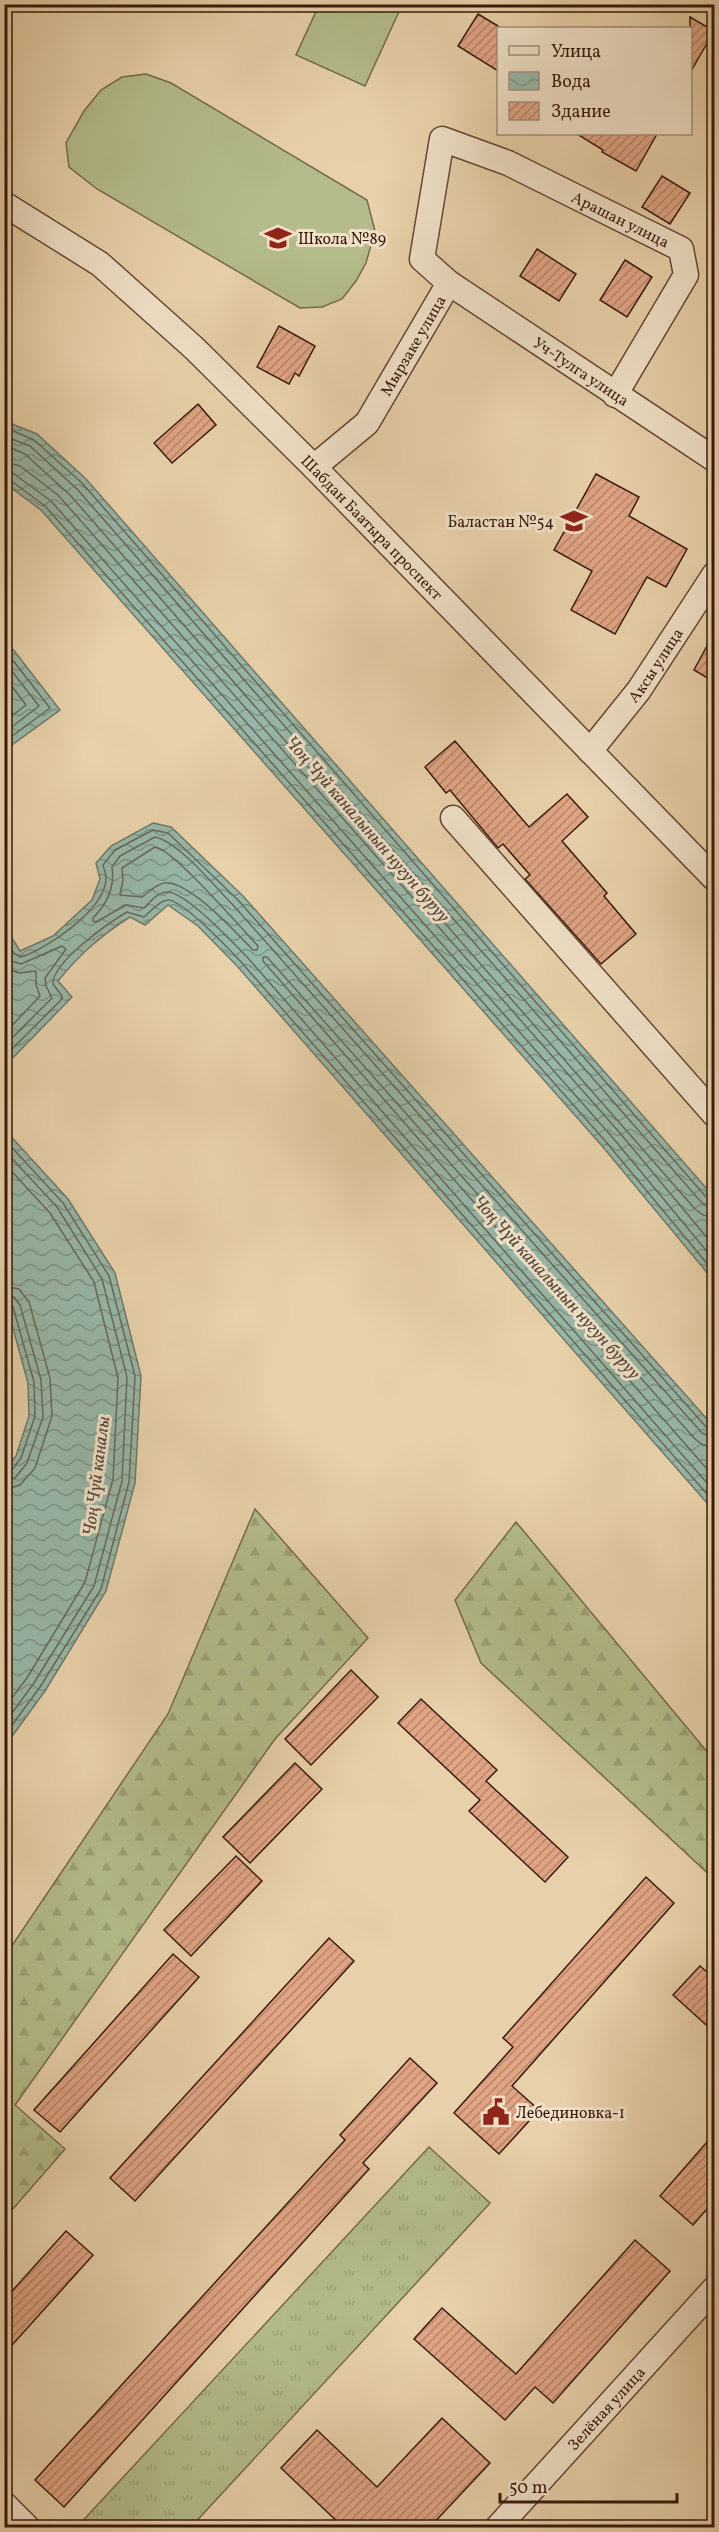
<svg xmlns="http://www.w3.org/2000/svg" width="719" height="2532" font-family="Vollkorn,serif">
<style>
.grass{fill:url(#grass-tufts);stroke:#766a4b;stroke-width:1.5}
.forest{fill:url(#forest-firs);stroke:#766a4b;stroke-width:1.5}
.garden{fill:#b3bc8a;stroke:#766a4b;stroke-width:1.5}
.water{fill:url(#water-waves);stroke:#71786a;stroke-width:1.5}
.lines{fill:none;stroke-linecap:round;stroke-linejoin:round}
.shore{stroke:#68685a;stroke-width:1.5}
.building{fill:url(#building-hatch);stroke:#39190c;stroke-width:1.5}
.street-casing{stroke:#654734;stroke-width:27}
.street{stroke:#f0e1c8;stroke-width:24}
.labels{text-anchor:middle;stroke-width:6;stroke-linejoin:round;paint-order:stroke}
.street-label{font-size:16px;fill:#39190c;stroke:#f0e1c8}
.poi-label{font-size:16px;fill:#39190c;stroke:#f0e1c8;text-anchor:start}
.water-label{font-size:18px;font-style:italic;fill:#55483b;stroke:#f0e1c8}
</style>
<defs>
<pattern id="grass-tufts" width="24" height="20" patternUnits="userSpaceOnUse" patternTransform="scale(1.5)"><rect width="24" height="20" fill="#b3bc8a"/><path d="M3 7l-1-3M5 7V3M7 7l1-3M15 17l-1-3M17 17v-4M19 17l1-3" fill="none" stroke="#9ba176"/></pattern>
<pattern id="forest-firs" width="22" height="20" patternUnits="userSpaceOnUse" patternTransform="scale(1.5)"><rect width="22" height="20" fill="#b3bc8a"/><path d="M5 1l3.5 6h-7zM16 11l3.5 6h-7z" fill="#9ba176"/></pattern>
<pattern id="water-waves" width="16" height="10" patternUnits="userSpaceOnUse" patternTransform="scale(1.5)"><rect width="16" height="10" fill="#97b7a8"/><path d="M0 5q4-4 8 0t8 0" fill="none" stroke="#7c9487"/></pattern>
<pattern id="building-hatch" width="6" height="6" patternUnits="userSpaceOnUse" patternTransform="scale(1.5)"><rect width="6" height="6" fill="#e0a485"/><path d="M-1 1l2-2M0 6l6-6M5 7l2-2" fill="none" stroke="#b7856b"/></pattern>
</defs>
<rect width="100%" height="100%" fill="#e8d1aa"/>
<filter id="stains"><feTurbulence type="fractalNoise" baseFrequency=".00333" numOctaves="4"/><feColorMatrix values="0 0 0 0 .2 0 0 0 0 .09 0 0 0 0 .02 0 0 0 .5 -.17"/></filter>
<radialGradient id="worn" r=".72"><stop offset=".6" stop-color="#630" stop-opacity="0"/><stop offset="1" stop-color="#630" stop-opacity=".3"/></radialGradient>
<!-- grass -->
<path class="grass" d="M429,2147l61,56 -299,324h-114z"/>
<!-- forest -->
<g class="forest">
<path d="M255,1509l113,129 -93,101 -260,366 50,44 -60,69v-262l163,-242z"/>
<path d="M516,1522l198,238v119l-233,-216 -26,-63z"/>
</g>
<!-- garden -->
<g class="garden">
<path d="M319,5h83l-37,81 -69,-31z"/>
<path d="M146,74l25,9 196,117 8,31 -9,32 -10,18 -14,18 -20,8 -22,1 -203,-119 -28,-22 -3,-24 18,-32 17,-21 21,-13z"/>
</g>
<!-- water -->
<g class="water">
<path d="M4,421l33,13 49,45 628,718v84l-111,-134 -562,-637 -36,-27z"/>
<path d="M5,639l55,71 -55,40h-1z"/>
<path d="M153,823l18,4 72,69 471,531v84l-476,-544 -40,-41 -30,-21 -23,20 -15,-8c-30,19 -50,37 -72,64l14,16 -67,69v-131l3,-3 12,19 33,-15 39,-36 8,-21 -4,-16 15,-17z"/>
<path d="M5,1130l63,69 47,74 26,103 -6,107 -29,108 -61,100 -40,55v-276l11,-14 13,-40 -1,-33 -23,-84z"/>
</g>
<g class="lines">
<!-- shore -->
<g class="shore">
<path d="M4,427l30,13 48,43 625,715 7,2"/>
<path d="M4,436l26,10 47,43 625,714 12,5"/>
<path d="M4,445l21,9 45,41 625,714 8,6 11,2"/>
<path d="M4,462l16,4 38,29 561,637 95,114"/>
<path d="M4,471l10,3 37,27 562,637 101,122"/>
<path d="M4,479l6,1 35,26 562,637 107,129"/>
<path d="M4,649l46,59 -46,34"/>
<path d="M4,661l35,45 -35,27"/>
<path d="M4,676l22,29 -22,17"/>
<path d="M155,847c17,1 88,83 103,99l-1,4h-4c-16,-16 -64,-70 -88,-67 -9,1 -16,9 -23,14l-22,-2 3,-15 -1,-12z"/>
<path d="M4,940l11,14 6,3c26,-8 85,-48 85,-79 0,-4 -2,-9 -3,-13l12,-15 38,-20 15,3 70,67 469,528 7,2"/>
<path d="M4,952l7,9 10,3 41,-18 4,3 -21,29 1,8 6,12 -48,48"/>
<path d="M4,967l15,6 17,-2v14l4,11 -36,38"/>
<path d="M4,1057l58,-58v-3l-9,-12c-1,-22 57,-62 74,-72l17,5c6,-5 15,-16 23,-17 13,-3 65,52 75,63l472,539"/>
<path d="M4,1139l59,64 46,73 26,100 -6,106 -28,107 -61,98 -36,49"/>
<path d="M4,1150l53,57 45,72 25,98 -5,104 -28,105 -60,97 -30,41"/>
<path d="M4,1163l46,50 44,69 24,96 -5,101 -28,103 -58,96 -23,30"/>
<path d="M4,1286l15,3 10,13 21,76 2,38 -17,52 -15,17 -16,5"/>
<path d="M4,1295l10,2 6,8 21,75 2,37 -16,46 -12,15 -11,3"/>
<path d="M4,1302l6,1 3,4 21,75 1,34 -14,42 -10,13 -7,2"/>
<path d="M714,1438l-12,-5 -469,-528c-18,-18 -54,-63 -78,-68l-35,19 -8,11c3,20 -5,37 -19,51v3l3,1 30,-17 18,3c6,-6 14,-16 23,-16 18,-1 67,52 81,66l466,533"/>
<path d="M714,1447l-11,-2 -8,-6 -428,-482h-4v4l451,516"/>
</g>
</g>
<!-- building -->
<g class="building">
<path d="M478,14l20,12v45l-40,-25z"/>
<path d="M690,17l24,14 -24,42z"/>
<path d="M577,134h80l-21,37 -34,-19 1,-2z"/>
<path d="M662,176l28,17 -20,31 -28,-17z"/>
<path d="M537,249l39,25 -17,27 -39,-25z"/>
<path d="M625,260l27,17 -25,40 -27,-17z"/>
<path d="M279,326l36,20 -16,30 -4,-3 -6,11 -32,-17z"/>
<path d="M198,404l18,21 -44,38 -18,-20z"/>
<path d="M596,474l43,23 -10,19 58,33 -21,38 -19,-10 -32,57 -44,-24 21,-39 -38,-21z"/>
<path d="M714,633v49l-20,-12z"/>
<path d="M455,741l74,86 38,-33 21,23 -26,24 45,52 -3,3 32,38 -35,30 -76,-85 5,-4 -27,-31 -5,4 -48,-58 -4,3 -21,-26z"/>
<path d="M351,1670l27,27 -67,68 -26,-26z"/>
<path d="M421,1699l76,71 -11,11 82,76 -23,25 -76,-71 11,-11 -82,-77z"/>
<path d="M295,1763l27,26 -72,74 -27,-26z"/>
<path d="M236,1856l26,25 -71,75 -27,-26z"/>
<path d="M646,1877l28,26 -162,183 27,24 -40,44 -45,-41 59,-66 -10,-9z"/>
<path d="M329,1938l25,23 -219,240 -25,-23z"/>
<path d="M173,1954l26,23 -139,155 -26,-22z"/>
<path d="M700,1966l14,12v54l-41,-37z"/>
<path d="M410,2058l27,25 -74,80 6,6 -305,338 -29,-27 310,-340 -5,-5z"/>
<path d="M714,2134v67l-21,24 -33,-29z"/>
<path d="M66,2231l27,24 -89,99v-54z"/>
<path d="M635,2240l35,31 -117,132 -18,-16 -30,33 -91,-81 28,-31 74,66z"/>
<path d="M442,2418l48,45 -61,65h-85l-63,-60 36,-38 60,57z"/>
</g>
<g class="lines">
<defs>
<g id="street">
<path id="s1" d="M4,204l96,60 94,84 120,119 400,411"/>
<path id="s2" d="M449,283l265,176"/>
<path id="s3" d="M314,467l53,-44 82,-140 -27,-24 20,-120 66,24 173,86 5,26 -71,120"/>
<path id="s4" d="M590,751l49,-61 75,-115"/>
<path d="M453,818l261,296"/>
<path d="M4,2504l24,24"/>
<path id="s5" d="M497,2528l217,-239"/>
</g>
</defs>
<!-- street casing -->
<use href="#street" class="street-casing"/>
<!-- street -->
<use href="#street" class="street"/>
</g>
<!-- icons -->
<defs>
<symbol id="school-bare" viewBox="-9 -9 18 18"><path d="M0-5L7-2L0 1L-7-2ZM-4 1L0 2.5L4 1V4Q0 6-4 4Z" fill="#8f2418" stroke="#f0e1c8" stroke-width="2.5" paint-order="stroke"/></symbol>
<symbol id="civic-bare" viewBox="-9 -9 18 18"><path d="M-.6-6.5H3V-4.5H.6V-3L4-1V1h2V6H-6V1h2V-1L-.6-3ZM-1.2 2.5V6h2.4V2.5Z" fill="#8f2418" stroke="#f0e1c8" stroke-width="2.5" paint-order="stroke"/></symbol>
</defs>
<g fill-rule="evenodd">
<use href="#school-bare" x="259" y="219" width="38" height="38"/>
<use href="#school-bare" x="555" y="502" width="38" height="38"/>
<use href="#civic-bare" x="477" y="2093" width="38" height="38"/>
</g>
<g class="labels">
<!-- street labels -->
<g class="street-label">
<text dy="6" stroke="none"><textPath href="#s3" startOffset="585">Арашан улица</textPath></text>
<text dy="6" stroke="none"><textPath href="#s3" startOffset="159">Мырзаке улица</textPath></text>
<text dy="6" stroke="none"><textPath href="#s2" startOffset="159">Уч-Тулга улица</textPath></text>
<text dy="6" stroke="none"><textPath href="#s1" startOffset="492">Шабдан Баатыра проспект</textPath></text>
<text dy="6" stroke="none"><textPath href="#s4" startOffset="108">Аксы улица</textPath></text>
<text dy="6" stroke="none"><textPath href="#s5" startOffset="162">Зелёная улица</textPath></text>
</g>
<!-- poi labels -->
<g class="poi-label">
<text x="298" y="244">Школа №89</text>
<text x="554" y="527" text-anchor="end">Баластан №54</text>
<text x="516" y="2118">Лебединовка-1</text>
</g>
<!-- water labels -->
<g class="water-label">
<text transform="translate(368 829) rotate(49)" y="6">Чоң Чүй каналынын нугун буруу</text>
<text transform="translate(557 1287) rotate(48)" y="6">Чоң Чүй каналынын нугун буруу</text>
<text transform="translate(96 1476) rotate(-83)" y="6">Чоң Чүй каналы</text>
</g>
</g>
<!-- margin -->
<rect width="719" height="2532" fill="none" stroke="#e8d1aa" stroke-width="24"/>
<rect x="6" y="6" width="707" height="2520" fill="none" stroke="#39190c" stroke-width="3"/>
<rect x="12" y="12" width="695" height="2508" fill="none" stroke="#39190c" stroke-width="1.5"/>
<!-- legend -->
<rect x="497" y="27" width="195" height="108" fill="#f0e1c8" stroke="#a7917d" stroke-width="1.5"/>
<rect x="509" y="46" width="30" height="9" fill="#f0e1c8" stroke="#a7917d" stroke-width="1.5"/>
<text x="551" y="57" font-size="18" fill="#39190c">Улица</text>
<rect x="509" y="72" width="30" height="18" fill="url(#water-waves)" stroke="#a7917d" stroke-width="1.5"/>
<text x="551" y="87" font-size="18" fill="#39190c">Вода</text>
<rect x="509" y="102" width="30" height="18" fill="url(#building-hatch)" stroke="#a7917d" stroke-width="1.5"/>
<text x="551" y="117" font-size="18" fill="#39190c">Здание</text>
<!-- scale -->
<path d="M500 2493v9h177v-9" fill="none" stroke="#39190c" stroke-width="3"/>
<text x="509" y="2493" font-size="18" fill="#39190c" stroke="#f0e1c8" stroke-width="4.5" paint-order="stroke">50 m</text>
<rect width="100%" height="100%" filter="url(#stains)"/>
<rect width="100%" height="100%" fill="url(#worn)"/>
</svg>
